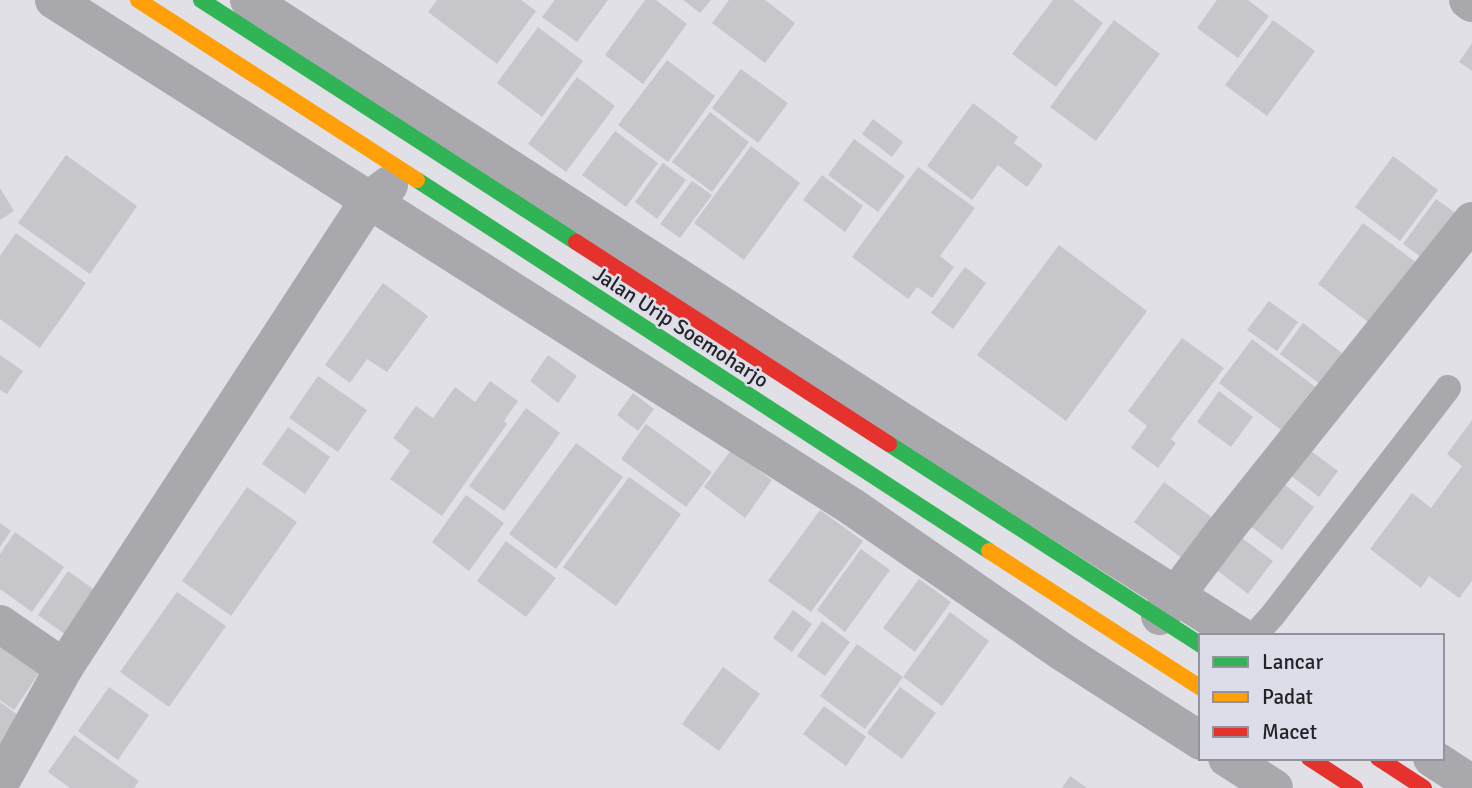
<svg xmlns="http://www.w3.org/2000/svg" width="1472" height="788" font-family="Signika,sans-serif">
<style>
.building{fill:#c7c7cb}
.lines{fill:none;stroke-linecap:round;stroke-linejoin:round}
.lane{stroke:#a9a9ad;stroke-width:26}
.street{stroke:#a9a9ad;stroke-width:38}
.fast{stroke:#30b455;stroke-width:16}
.slow{stroke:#ff9f0a;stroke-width:16}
.jam{stroke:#e5322d;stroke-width:16}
.labels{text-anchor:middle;stroke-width:5;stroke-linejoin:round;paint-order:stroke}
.street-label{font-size:21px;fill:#232327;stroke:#dddde9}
</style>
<rect width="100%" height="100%" fill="#e0e0e6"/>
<!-- building -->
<g class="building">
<path d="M437,0h84l15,11 -39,53 -69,-52z"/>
<path d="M555,0h53l-31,42 -35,-25z"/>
<path d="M645,0h11l31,24 -44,60 -38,-29z"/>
<path d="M683,0h28l-11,13z"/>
<path d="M729,0h36l30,23 -30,40 -53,-40z"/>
<path d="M1053,0h20l30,23 -47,64 -44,-33z"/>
<path d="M1217,0h31l21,16 -31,42 -41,-30z"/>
<path d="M1114,20l46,34 -64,87 -46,-34z"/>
<path d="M1273,20l42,31 -48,65 -42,-31z"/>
<path d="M538,27l45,34 -41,56 -45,-34z"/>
<path d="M1472,43v28l-13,-9z"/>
<path d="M667,60l48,36 -47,66 -50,-37z"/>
<path d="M741,69l47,34 -30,40 -46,-35z"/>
<path d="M577,77l38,29 -49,66 -38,-28z"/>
<path d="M973,103l45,34 -4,6 29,22 -16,22 -29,-22 -26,35 -45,-34z"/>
<path d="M710,112l39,30 -37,50 -40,-30z"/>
<path d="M873,119l30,23 -11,15 -30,-23z"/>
<path d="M615,131l43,32 -32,44 -44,-32z"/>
<path d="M854,139l51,37 -27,36 -50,-37z"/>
<path d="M751,146l49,37 -56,77 -50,-37z"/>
<path d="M66,155l71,51 -47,68 -72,-51z"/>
<path d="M1393,156l45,34 -38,51 -45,-34z"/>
<path d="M663,163l23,17 -29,39 -22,-17z"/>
<path d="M918,167l57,41 -35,48 14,11 -22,31 -15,-11 -9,12 -56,-42z"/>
<path d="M822,175l41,31 -18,26 -42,-32z"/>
<path d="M692,181l20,14 -32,43 -20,-14z"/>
<path d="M0,188l14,23 -14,9z"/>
<path d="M1436,199l25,18 -33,45 -25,-18z"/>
<path d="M1363,223l54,40 -45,62 -54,-41z"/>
<path d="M16,233l70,50 -46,65 -40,-29v-63z"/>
<path d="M1059,245l88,66 -81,110 -89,-66z"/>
<path d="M965,267l21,16 -33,46 -22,-16z"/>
<path d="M383,283l45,33 -41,56 -20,-13 -17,24 -25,-18z"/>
<path d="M1269,301l29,21 -21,29 -30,-21z"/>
<path d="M1303,323l52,40 -23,30 -52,-39z"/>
<path d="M1182,338l42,30 -53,71 5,4 -18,25 -27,-20 16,-22 -19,-15z"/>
<path d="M1252,339l74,56 -33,44 -74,-56z"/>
<path d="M0,355l23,16 -16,23 -7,-4z"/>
<path d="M548,355l29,21 -19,27 -28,-22z"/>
<path d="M318,376l49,34 -29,42 -49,-34z"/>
<path d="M490,381l28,20 -14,20 3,3 -65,92 -52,-37 20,-28 -17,-13 23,-32 17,12 22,-31 20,15z"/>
<path d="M1219,391l34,26 -22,30 -34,-25z"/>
<path d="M633,393l21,16 -16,22 -21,-16z"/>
<path d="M526,408l34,25 -56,78 -35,-25z"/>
<path d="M1472,420v161l-13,17 -30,-22 -8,12 -51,-39 42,-56 19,15 31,-42 -15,-12z"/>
<path d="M646,424l66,48 -26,35 -65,-48z"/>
<path d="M288,427l42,30 -25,37 -43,-30z"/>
<path d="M576,443l47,34 -67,92 -47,-35z"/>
<path d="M1303,445l35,26 -19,26 -34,-26z"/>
<path d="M731,450l41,30 -27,38 -41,-31z"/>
<path d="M629,477l52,37 -65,92 -53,-39z"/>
<path d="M1164,482l53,39 -30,41 -53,-40z"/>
<path d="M1281,482l33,25 -32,43 -32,-24z"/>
<path d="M247,487l50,35 -66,94 -49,-35z"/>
<path d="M466,495l38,28 -35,48 -37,-29z"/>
<path d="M820,510l43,31 -52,71 -43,-31z"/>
<path d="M0,523l11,8 -11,16z"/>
<path d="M15,532l49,35 -32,45 -32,-23v-35z"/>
<path d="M1242,538l31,23 -25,33 -30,-23z"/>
<path d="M506,541l50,37 -30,39 -49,-36z"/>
<path d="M861,549l29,21 -45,62 -28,-22z"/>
<path d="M68,571l35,25 -30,44 -35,-25z"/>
<path d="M919,579l32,23 -36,50 -32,-24z"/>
<path d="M177,592l49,34 -57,81 -49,-35z"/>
<path d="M793,610l19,14 -20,28 -19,-14z"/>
<path d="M950,612l39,29 -47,65 -39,-29 -38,52 -45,-33 37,-52 46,33z"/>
<path d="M822,621l28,21 -25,34 -28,-20z"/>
<path d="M0,631l46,32 -32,47 -14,-10z"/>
<path d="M723,667l37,27 -41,57 -37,-27z"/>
<path d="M109,687l40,28 -31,45 -40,-29z"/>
<path d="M900,687l36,26 -34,46 -35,-26z"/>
<path d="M0,702l22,16 -22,32z"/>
<path d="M824,706l42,31 -20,29 -43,-32z"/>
<path d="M74,735l65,46 -5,7h-64l-22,-16z"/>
<path d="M1070,776l17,12h-25z"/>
</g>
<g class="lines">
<!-- lane -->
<path class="lane" d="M1254,636l18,-20 176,-228"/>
<!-- street -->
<g class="street">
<path d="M54,0l797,506 213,147 137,88"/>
<path d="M249,0l669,432 322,204"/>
<path d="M1468,0l4,3"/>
<path d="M1160,616l62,-82 250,-313"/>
<path d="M0,624l64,44"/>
<path d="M1227,758l47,30"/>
<path d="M1432,758l40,26"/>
<path d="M0,783l64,-115 305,-468 20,-15"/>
</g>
<!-- fast -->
<g class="fast">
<path d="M201,0l375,242"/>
<path d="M417,180l572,371"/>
<path d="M889,444l312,201"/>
</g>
<!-- slow -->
<g class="slow">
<path d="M138,0l279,180"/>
<path d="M989,551l212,137"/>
</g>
<!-- jam -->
<g class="jam">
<path d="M576,242l313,202"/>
<path d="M1309,758l46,30"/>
<path d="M1378,758l46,30"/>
</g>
</g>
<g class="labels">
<!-- street labels -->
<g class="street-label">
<text transform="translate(681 327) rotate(33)" y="7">Jalan Urip Soemoharjo</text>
</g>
</g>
<!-- legend -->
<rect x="1199" y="634" width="245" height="126" fill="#dddde9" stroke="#93939b" stroke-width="2"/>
<rect x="1213" y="657" width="35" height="10" fill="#30b455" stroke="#93939b" stroke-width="2"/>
<text x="1262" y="669" font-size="21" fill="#232327">Lancar</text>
<rect x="1213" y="692" width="35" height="10" fill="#ff9f0a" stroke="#93939b" stroke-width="2"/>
<text x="1262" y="704" font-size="21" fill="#232327">Padat</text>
<rect x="1213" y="727" width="35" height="10" fill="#e5322d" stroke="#93939b" stroke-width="2"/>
<text x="1262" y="739" font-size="21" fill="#232327">Macet</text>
</svg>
